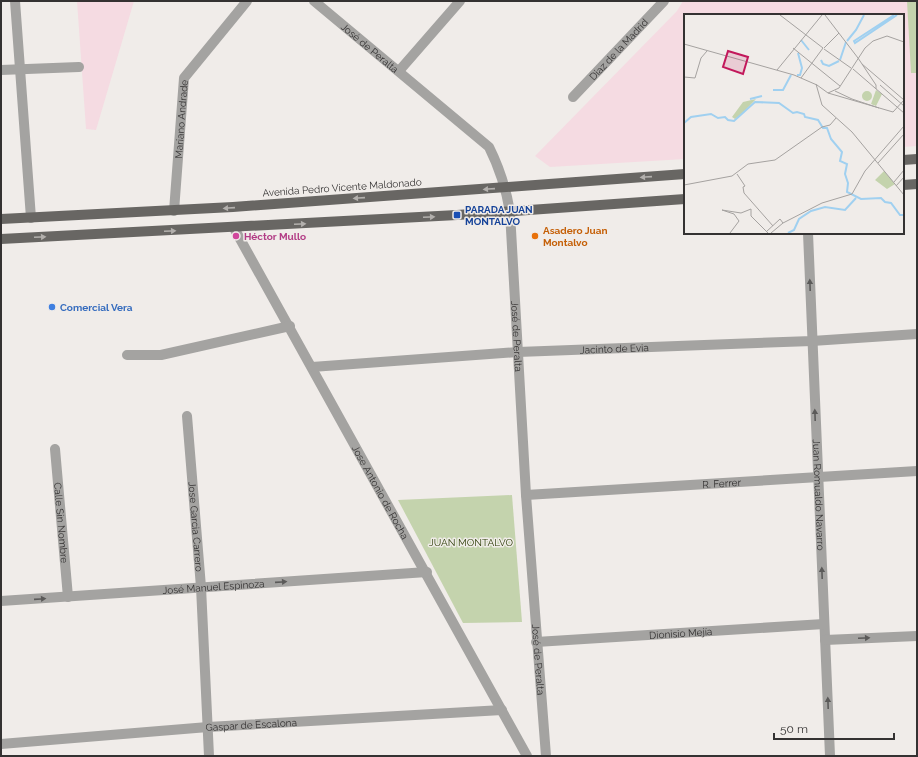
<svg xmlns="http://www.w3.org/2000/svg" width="918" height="757" font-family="Raleway,sans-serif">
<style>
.education{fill:#f5dbe2}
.green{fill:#c4d3ad}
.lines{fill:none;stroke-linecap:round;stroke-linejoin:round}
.minor{stroke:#a4a3a1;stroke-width:10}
.primary{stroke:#686663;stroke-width:10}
.oneway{fill:#b3b0ad}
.oneway2{fill:#5b5a59}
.transit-dot{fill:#1a4fb4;stroke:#f0ece9;stroke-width:1.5}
.hotel-dot{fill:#d1479c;stroke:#f0ece9;stroke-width:1.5}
.food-dot{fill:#e8710a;stroke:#f0ece9;stroke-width:1.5}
.shop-dot{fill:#3f7fe0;stroke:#f0ece9;stroke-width:1.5}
.labels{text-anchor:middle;stroke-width:3;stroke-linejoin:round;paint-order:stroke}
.street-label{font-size:10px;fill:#343232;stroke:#f0ece9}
.transit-label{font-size:10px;font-weight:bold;fill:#164399;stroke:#f0ece9;text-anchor:start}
.food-label{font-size:10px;font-weight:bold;fill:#c56008;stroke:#f0ece9;text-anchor:start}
.hotel-label{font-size:10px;font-weight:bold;fill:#b23c85;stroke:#f0ece9;text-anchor:start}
.shop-label{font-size:10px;font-weight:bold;fill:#366cbe;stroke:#f0ece9;text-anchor:start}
.park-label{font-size:10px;fill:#2f3f09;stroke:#f0ece9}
.inset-river{fill:none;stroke:#a0d0f0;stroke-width:2}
.inset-road{fill:none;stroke:#a5a2a0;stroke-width:1}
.view{fill:#c2185b;fill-opacity:0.15;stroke:#c2185b;stroke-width:2}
.inset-edge{fill:none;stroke:#343232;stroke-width:2}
</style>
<rect width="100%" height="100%" fill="#f0ece9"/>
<!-- education -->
<g class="education">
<path d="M77,1h57l-38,129 -10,-1z"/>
<path d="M683,1h234v145l-14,1v-132h-218v144l-135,8 -15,-11 142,-145z"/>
</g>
<!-- green -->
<g class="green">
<path d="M907,1h10v72h-6z"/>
<path d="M512,495l10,127 -59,1 -65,-123z"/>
</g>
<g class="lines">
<!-- minor -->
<g class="minor">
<path d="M15,1l16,217"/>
<path id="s1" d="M314,1l175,146c11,22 17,41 21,65l16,283 20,261"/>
<path d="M1,70l78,-3"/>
<path d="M399,71l61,-70"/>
<path id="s2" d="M573,97l91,-96"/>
<path id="s3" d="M174,211l10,-133 63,-77"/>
<path id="s4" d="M234,228l293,528"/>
<path id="s5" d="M808,233l22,523"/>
<path d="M127,355h34l129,-29"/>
<path id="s6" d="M312,367l206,-15 294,-11 105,-7"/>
<path id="s7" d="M187,416l14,171 8,169"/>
<path id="s8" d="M55,449l13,148"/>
<path id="s9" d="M526,495l391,-24"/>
<path id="s10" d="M1,601l426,-29"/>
<path d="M825,640l92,-4"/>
<path id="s11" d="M536,642l288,-18"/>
<path id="s12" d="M1,744l207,-17 294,-17"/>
</g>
<!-- primary -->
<g class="primary">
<path d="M903,160l14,-1"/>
<path d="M903,185l14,-1"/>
<path d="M1,219l232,-12 452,-33"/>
<path d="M1,239l456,-24 228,-16"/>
</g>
</g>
<!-- one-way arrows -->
<defs><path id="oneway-solid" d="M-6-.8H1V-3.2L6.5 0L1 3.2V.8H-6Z"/></defs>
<g class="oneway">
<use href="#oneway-solid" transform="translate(646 177) rotate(176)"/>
<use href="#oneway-solid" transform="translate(489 189) rotate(176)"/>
<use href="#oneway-solid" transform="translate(359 198) rotate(176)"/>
<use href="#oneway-solid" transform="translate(229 208) rotate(176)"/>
<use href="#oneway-solid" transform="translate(429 217) rotate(-3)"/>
<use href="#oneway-solid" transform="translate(300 224) rotate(-3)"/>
<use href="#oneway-solid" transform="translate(170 231) rotate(-3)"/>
<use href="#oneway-solid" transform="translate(40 237) rotate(-3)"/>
</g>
<g class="oneway2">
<use href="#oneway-solid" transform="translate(810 285) rotate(-92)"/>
<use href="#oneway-solid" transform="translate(815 415) rotate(-92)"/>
<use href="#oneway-solid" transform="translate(822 573) rotate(-92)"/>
<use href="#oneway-solid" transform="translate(281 582) rotate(-4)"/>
<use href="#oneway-solid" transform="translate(40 599) rotate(-4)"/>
<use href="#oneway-solid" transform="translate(864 638) rotate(-3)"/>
<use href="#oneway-solid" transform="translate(828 703) rotate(-92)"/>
</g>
<!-- markers -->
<rect class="transit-dot" x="453" y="211" width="8" height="8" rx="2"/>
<circle class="hotel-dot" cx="236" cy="236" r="4"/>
<circle class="food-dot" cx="535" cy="236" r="4"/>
<circle class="shop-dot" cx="52" cy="307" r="4"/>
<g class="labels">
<!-- street labels -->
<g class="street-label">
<text dy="4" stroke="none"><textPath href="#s1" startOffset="73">José de Peralta</textPath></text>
<text dy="4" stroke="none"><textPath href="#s2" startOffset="66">Diaz de la Madrid</textPath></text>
<text dy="4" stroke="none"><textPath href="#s3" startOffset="92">Mariano Andrade</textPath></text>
<text transform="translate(342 187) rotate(-4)" y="4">Avenida Pedro Vicente Maldonado</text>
<text dy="4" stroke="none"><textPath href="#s1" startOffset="421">José de Peralta</textPath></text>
<text dy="4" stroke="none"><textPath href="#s6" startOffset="303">Jacinto de Evia</textPath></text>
<text dy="4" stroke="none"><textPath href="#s9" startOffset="196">R. Ferrer</textPath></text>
<text dy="4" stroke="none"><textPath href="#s4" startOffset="302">Jose Antonio de Rocha</textPath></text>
<text dy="4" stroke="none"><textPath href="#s5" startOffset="262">Juan Romualdo Navarro</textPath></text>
<text dy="4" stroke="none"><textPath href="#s8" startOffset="74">Calle Sin Nombre</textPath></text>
<text dy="4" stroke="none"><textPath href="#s7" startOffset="111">Jose Garcia Carrero</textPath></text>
<text dy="4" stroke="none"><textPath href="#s10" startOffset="213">José Manuel Espinoza</textPath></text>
<text dy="4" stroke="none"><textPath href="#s11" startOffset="145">Dionisio Mejía</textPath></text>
<text dy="4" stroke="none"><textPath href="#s1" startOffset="745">José de Peralta</textPath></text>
<text dy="4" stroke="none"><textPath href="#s12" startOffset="251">Gaspar de Escalona</textPath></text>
</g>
<!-- transit labels -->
<g class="transit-label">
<text x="465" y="213">PARADA JUAN<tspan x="465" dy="12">MONTALVO</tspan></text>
</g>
<!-- food labels -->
<g class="food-label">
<text x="543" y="234">Asadero Juan<tspan x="543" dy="12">Montalvo</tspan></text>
</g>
<!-- hotel labels -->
<g class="hotel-label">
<text x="244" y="240">Héctor Mullo</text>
</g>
<!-- shop labels -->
<g class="shop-label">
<text x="60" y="311">Comercial Vera</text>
</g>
<!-- park labels -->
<g class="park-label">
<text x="471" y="546">JUAN MONTALVO</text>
</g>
</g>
<!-- overview -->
<g transform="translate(684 14)">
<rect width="220" height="220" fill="#f0ece9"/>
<path d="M192,76l6,4 -6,12 -5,-2zM178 82a5 5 0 1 1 10 0a5 5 0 1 1-10 0ZM72,85l-16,17 -5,3 -3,-2 11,-15zM200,157l11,13 -8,5 -12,-9z" fill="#c4d3ad"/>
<path class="inset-river" d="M210,1l-40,26 1,2 42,-28M117,26l8,10M163,27l9,-11 8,-15M137,46l2,4 6,2 10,-5M156,46l6,-18M113,61h3l2,-7 -4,-15M89,76h10l8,-15M66,85l12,-3M0,109l7,-6 20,-3 7,4 7,-1 3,3 6,1 21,-19 24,1 14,10 4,-1 7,2 1,3 13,3 5,8h4l4,11 11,13 -2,9 7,3 -2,10 3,9 -1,9 14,7 20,-1 4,4 6,1 9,12h4M104,219l6,-3 5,-11 12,-8 14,-4 20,3 11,-12"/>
<path class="inset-road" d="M96,1l43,33M141,1l33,43M0,30l110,31 23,10 11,8 11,-5 26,-40 8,-7 14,-5 17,6M109,34l47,38M140,34l15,-15M140,35l27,19M174,44l18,27v4M178,50l42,36M169,55l51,44M93,56l45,-55M0,63l11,1 6,-20 6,-7M117,64l22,-30M132,70l6,21 30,27 52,63M196,71l24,21M151,77l17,8 27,9M144,79l65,19 11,-12M194,149l26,-29M53,160l8,12 -2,1 1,6 29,33M210,168l10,-12M0,171l48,-9 16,-12 27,-4 47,-33 8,-2 6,-7M212,172l8,-9M82,218l14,-13 3,4M46,219l9,-12 -5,-7 -12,-4 19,3 10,-4v7l17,17M87,219l12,-10 39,-20 30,-9 13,-23 39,-45"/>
<path class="view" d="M44,37l20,6 -5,17 -20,-7z"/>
<rect width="220" height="220" class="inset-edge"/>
</g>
<!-- border -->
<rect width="918" height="757" fill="none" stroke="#343232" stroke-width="4"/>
<!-- scale -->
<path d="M774 733v6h120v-6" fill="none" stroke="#343232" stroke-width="2"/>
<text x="780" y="733" font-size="12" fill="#343232" stroke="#f0ece9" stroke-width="3" paint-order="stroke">50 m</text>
</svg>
